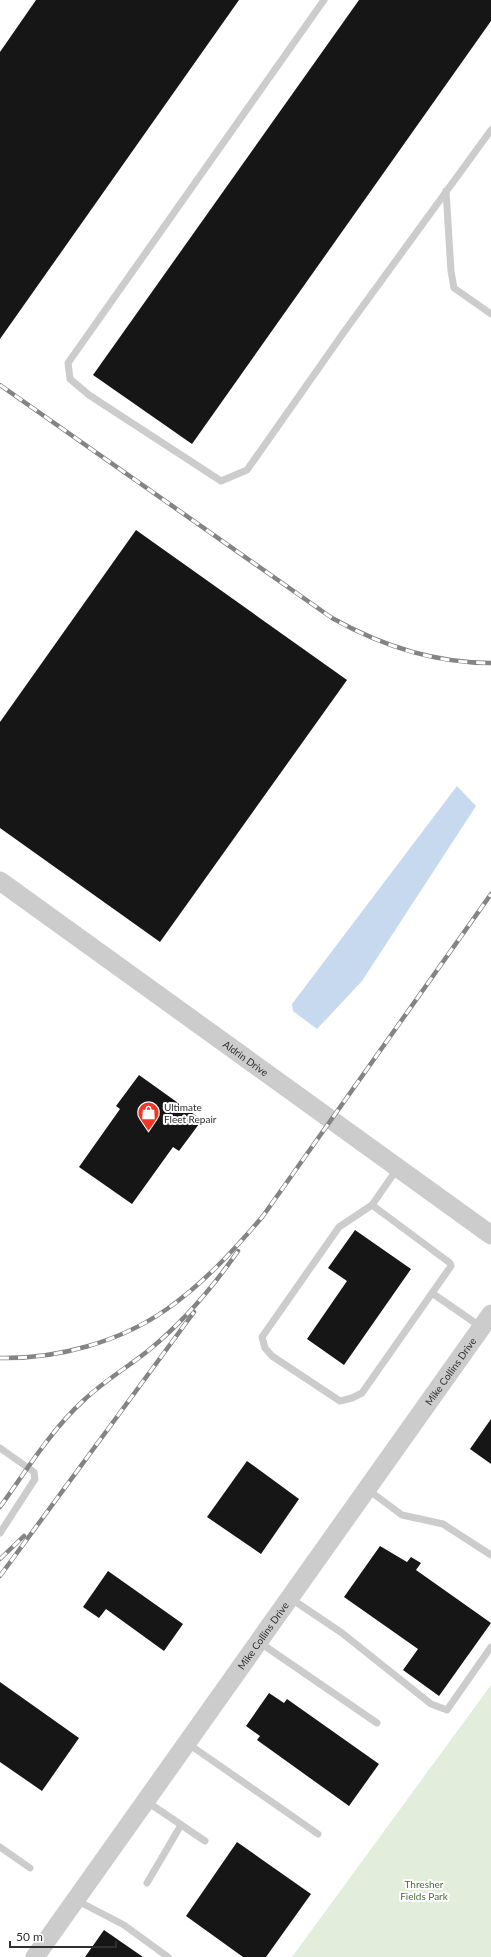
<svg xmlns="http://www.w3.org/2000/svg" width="491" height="1957" font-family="Lato,sans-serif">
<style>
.green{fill:#e2eddc}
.water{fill:#c6d9ee}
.building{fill:#161616}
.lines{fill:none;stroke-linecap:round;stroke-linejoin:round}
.service{stroke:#ccc;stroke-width:7}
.tertiary{stroke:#ccc;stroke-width:19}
.rail-casing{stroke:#848484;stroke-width:4.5}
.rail{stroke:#fff;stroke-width:3;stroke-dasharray:9;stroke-linecap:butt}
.labels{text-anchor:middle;stroke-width:4;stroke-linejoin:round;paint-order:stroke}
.street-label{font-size:10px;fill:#2f2f2f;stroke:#fff}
.poi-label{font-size:10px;fill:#2f2f2f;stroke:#fff;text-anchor:start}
.park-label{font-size:10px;fill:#496e39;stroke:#fff}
</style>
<rect width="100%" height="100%" fill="#fff"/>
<!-- green -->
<path class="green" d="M491,1685v272h-199z"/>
<!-- water -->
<path class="water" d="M457,786l19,20 -114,175 -45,48 -24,-18 -1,-7z"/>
<!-- building -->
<g class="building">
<path d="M36,0h203l-239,339v-287z"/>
<path d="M359,0h132v21l-299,423 -99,-69z"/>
<path d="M136,530l211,150 -187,262 -160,-114v-106z"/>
<path d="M139,1075l63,45 -23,31 -6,-4 -41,57 -53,-37 41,-58 -4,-3z"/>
<path d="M355,1230l56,39 -67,96 -37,-26 40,-58 -19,-13z"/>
<path d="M491,1419v45l-21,-15z"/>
<path d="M247,1461l52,38 -38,55 -54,-37z"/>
<path d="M380,1546l27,16 4,-5 10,6 -5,7 75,53 -52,73 -36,-26 15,-21 -74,-52z"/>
<path d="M108,1571l75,53 -19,27 -58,-42 -7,9 -16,-11z"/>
<path d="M0,1682l79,56 -37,53 -42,-29z"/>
<path d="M269,1693l15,10 3,-4 92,65 -30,42 -92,-66 3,-4 -14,-10z"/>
<path d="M237,1842l74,52 -45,63h-23l-57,-41z"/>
<path d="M104,1930l39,27h-58z"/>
</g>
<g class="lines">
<!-- service -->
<g class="service">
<path d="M324,0l-256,363 2,16 19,16 132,86 26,-11 97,-138 147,-202"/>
<path d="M446,191l5,80 3,17 37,26"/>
<path d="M372,1205l78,58 1,3 -89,127 -10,5 -12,3 -68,-45 -7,-8 -3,-11 77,-110 33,-22 25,-36"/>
<path d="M432,1293l49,34"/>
<path d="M0,1448l34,24 1,7 -35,54"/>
<path d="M367,1489l35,26 41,9 48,31"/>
<path d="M290,1598l52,35 89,71 16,6 44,-63"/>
<path d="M259,1642l118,81"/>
<path d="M187,1743l131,91"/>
<path d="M146,1801l59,40"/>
<path d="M0,1847l30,21"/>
<path d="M147,1883l34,-58"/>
<path d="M76,1900l48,25 44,32"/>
</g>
<!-- tertiary -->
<g class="tertiary">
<path id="s1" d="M0,881l491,354"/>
<path id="s2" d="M35,1957l456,-643"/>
</g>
<defs>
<g id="rail">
<path d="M0,385l332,233c50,28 102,45 159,45"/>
<path d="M0,1358c58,1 120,-16 167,-49 37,-26 67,-59 96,-93l228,-322"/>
<path d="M0,1507c26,-36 51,-77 84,-107 20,-19 44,-33 65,-50 34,-28 64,-63 89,-99"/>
<path d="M0,1559l24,-23"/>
<path d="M0,1576l194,-264"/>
</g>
</defs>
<!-- rail casing -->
<use href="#rail" class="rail-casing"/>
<!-- rail -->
<use href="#rail" class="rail"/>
</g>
<!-- icons -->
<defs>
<symbol id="shop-pin" viewBox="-11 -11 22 30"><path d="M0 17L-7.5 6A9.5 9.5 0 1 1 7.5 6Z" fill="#f23624" stroke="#fff"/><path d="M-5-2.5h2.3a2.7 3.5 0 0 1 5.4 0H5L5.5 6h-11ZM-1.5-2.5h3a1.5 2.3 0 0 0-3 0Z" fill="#fff"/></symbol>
</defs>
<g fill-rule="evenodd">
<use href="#shop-pin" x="136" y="1100" width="25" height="34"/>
</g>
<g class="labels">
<!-- street labels -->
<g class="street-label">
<text dy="4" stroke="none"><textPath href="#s1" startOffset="303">Aldrin Drive</textPath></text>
<text dy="4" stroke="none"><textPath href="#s2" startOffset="718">Mike Collins Drive</textPath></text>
<text dy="4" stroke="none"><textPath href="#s2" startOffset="394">Mike Collins Drive</textPath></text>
</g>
<!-- poi labels -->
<g class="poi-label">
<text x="164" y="1111">Ultimate<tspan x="164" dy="12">Fleet Repair</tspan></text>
</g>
<!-- park labels -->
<g class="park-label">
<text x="424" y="1888">Thresher<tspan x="424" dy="12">Fields Park</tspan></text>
</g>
</g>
<!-- scale -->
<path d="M10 1941v6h106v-6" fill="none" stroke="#2f2f2f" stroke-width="2"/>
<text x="16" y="1941" font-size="12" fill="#2f2f2f" stroke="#ffffff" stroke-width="3" paint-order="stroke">50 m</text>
</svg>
